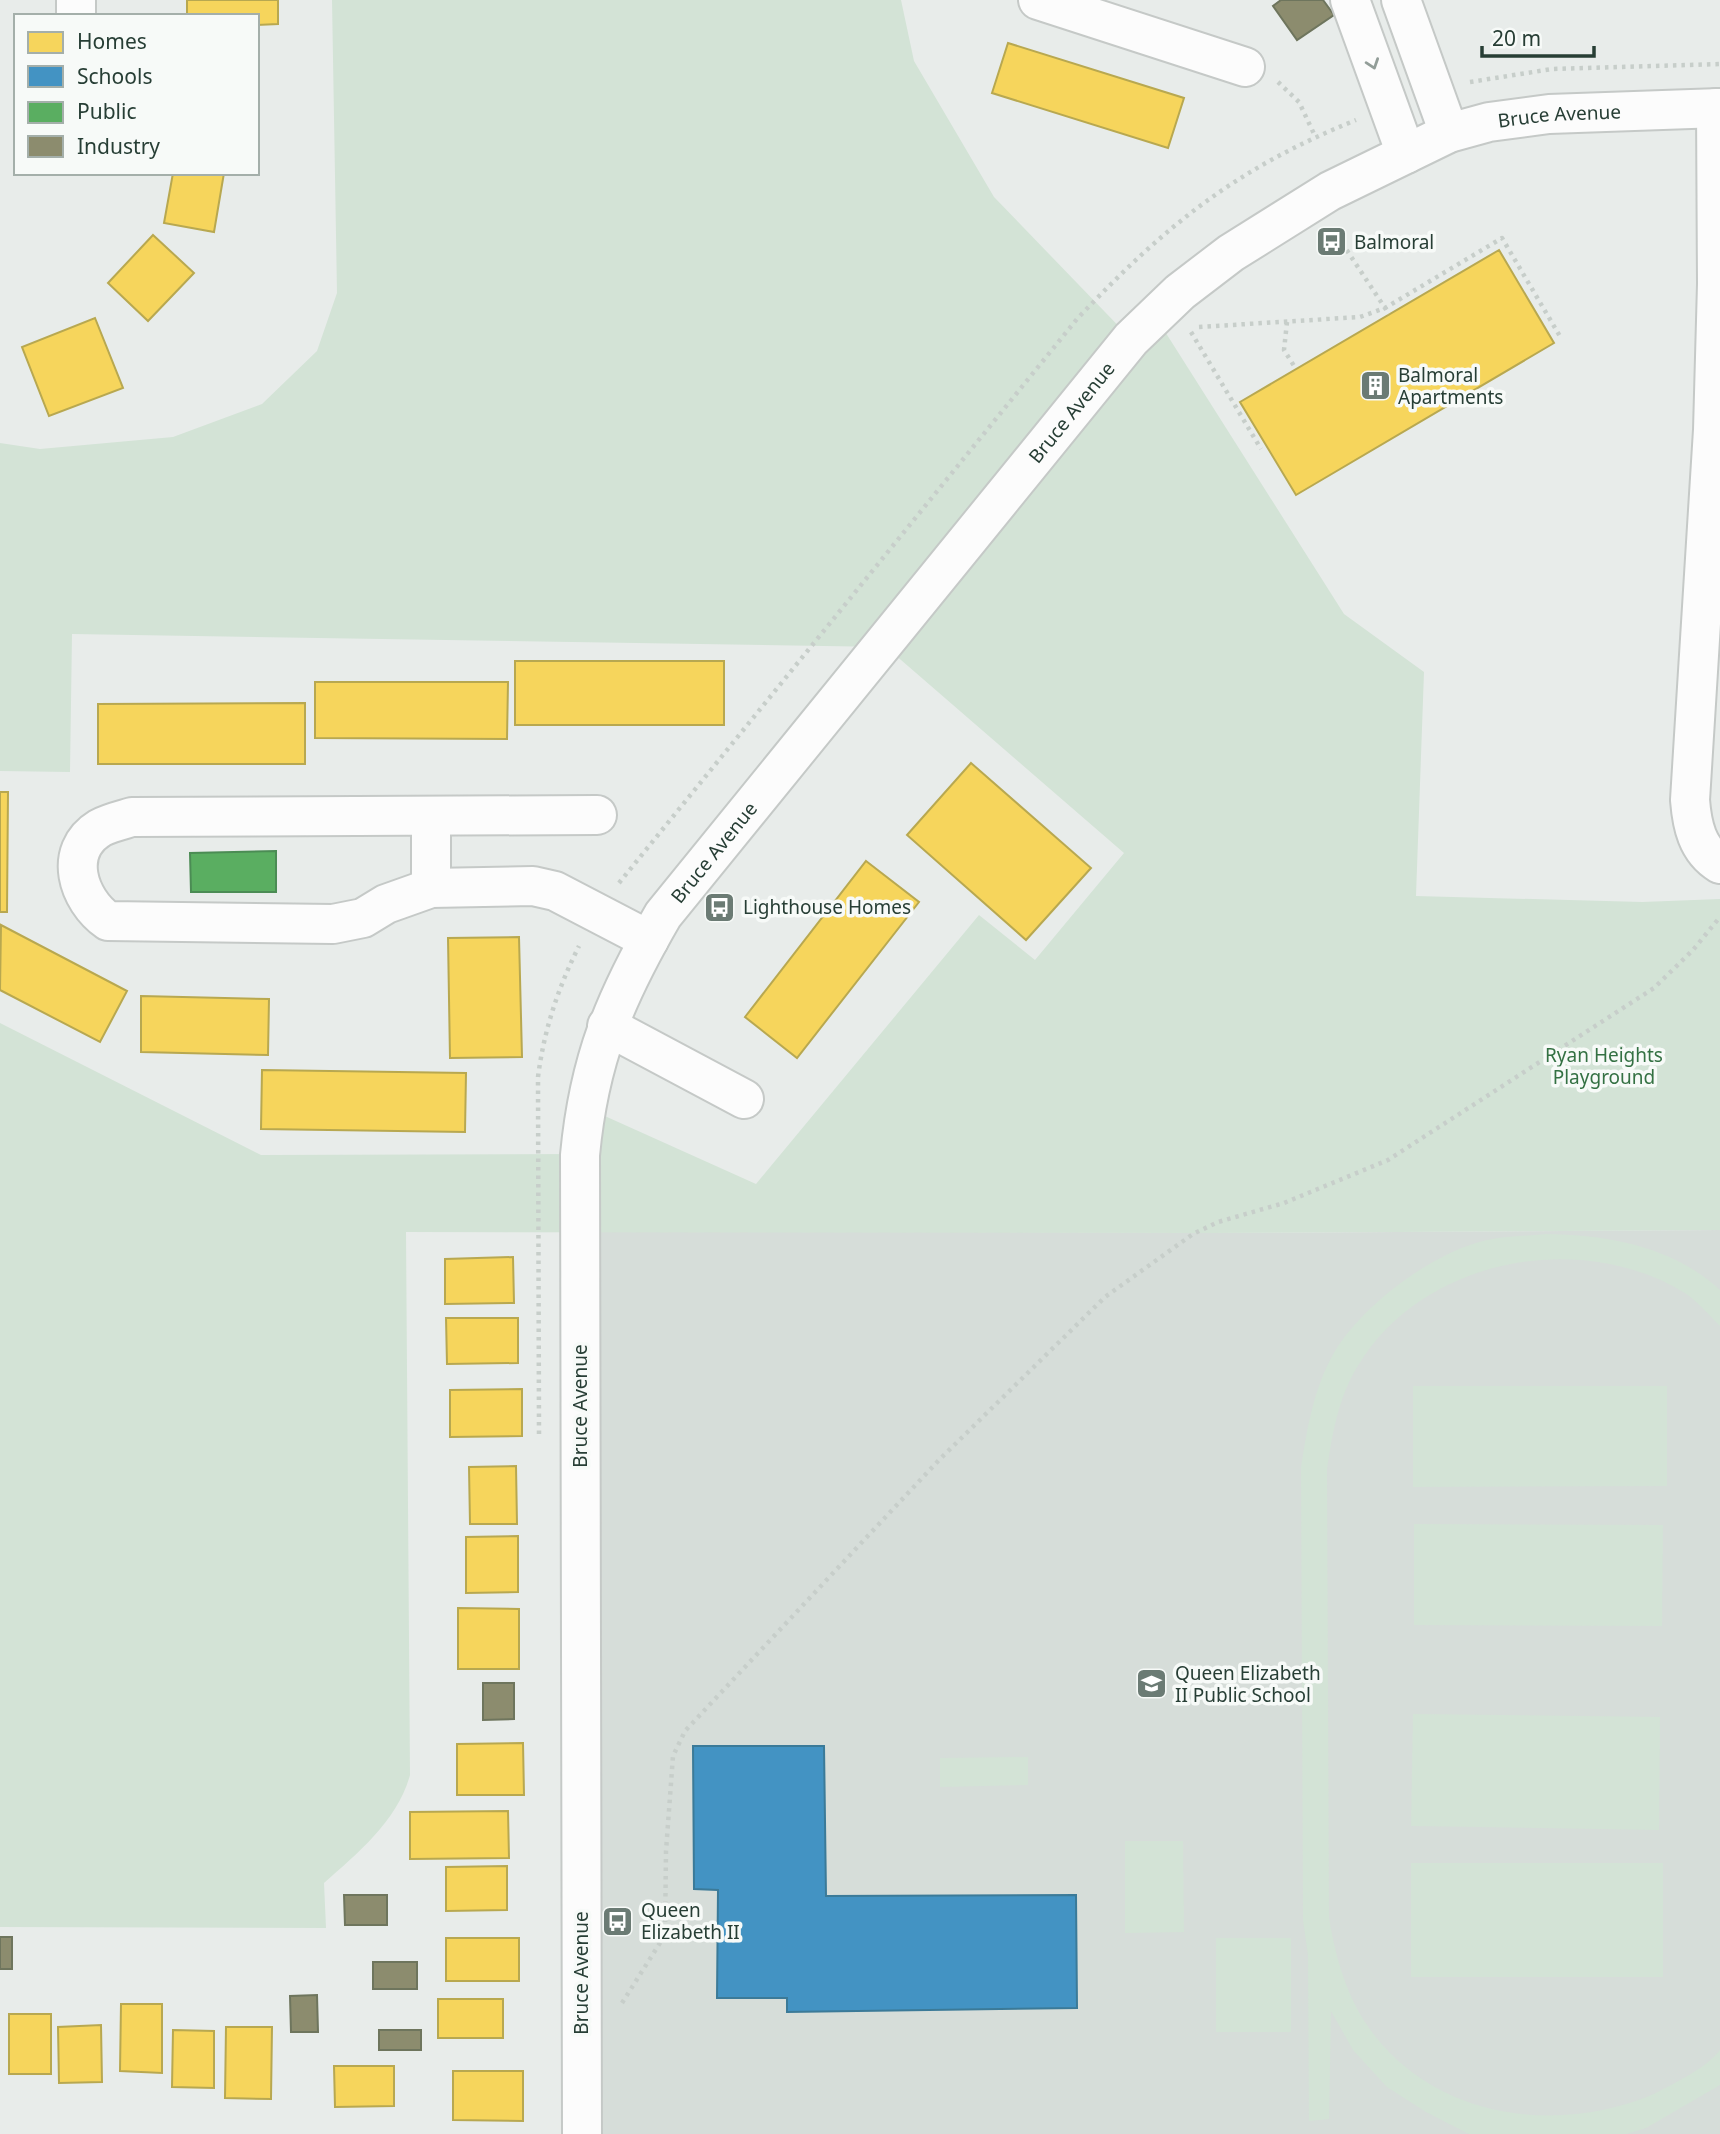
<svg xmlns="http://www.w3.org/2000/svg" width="1720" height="2134" font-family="'Noto Sans',sans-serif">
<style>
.built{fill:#d6ddd9}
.green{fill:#d3e3d6}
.homes{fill:#f6d55c;stroke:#b8a850;stroke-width:2}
.schools{fill:#4393c3;stroke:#3b7a98;stroke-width:2}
.public{fill:#5aae61;stroke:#4b8c54;stroke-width:2}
.industry{fill:#8c8c6e;stroke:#6e755d;stroke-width:2}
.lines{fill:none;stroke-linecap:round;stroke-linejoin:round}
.minor-casing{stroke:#c5c9c7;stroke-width:42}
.path{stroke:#c7ceca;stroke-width:4.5;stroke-dasharray:3.5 5;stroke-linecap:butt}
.minor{stroke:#fcfcfc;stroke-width:38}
.oneway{stroke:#929d98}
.labels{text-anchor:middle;stroke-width:7;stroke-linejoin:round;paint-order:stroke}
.street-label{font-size:19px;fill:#273e35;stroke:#f7faf8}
.poi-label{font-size:19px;fill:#273e35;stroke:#f7faf8;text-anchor:start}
.park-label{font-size:19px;fill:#347143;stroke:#f7faf8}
</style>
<rect width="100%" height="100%" fill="#e8ecea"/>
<!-- built -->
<path class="built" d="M583,1230l626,3 511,-3v904h-1136z"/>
<!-- green -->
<g class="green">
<path d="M332,0h569l13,61 80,136 139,144 24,-22 187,295 80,58 -8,224 226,6 78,-3v331l-511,3 -803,-1 4,543c-12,45 -52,78 -86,108l2,45 -326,-1v-904l261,132 321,-1 5,-46 169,76 223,-269 56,45 89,-107 -238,-206 -814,-13 -2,138 -70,-1v-328l40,6 133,-12 89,-33 55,-53 20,-58z"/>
<path d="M1546,1234c63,1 126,12 174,56v36c-11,-11 -23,-25 -35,-33 -104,-64 -261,-35 -326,71 -20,31 -27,70 -32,106l2,448c7,42 19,84 46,118 66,84 185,98 279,58 22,-12 50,-24 66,-44v35l-74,43 -20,6h-157l-43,-22 -39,-25 -34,-37 -22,-39 -2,108 -20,2 -1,-166 -5,-35 -2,-452c6,-40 13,-81 34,-117 29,-47 98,-99 152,-111 19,-4 40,-4 59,-6z"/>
<path d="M1413,1386h254v100l-254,1z"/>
<path d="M1414,1524l249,1 -1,101 -248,-1z"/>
<path d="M1413,1714l247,3 -1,113 -248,-4z"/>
<path d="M1028,1757v28l-88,2v-29z"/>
<path d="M1125,1841h58l1,91 -59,1z"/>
<rect x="1411" y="1863" width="252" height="114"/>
<rect x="1216" y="1938" width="75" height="94"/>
</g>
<!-- homes -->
<g class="homes">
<path d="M187,0h91v24l-21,1v-9h-70z"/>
<path d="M1008,43l176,55 -16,50 -176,-55z"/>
<path d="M173,173h51l-10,59 -50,-9z"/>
<path d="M153,235l41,38 -46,48 -40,-38z"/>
<path d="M1499,250l55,93 -258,152 -56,-93z"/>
<path d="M95,318l28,70 -74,28 -27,-69z"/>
<rect x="515" y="661" width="209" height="64"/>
<path d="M315,682h193l-1,57 -192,-1z"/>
<path d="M305,703v61h-207v-60z"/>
<path d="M971,763l120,105 -65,72 -119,-105z"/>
<path d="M0,792h8l-1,120h-7z"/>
<path d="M866,861l53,41 -122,156 -52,-41z"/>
<path d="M1,925l126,66 -27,51 -100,-52z"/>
<path d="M519,937l3,120 -72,1 -2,-120z"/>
<path d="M141,996l128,3 -1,56 -127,-3z"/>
<path d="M262,1070l204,3 -1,59 -204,-3z"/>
<path d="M513,1257l1,46 -69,1v-45z"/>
<path d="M446,1318h72v45l-71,1z"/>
<path d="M522,1389v47l-72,1v-47z"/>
<path d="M516,1466l1,58h-47l-1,-57z"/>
<path d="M518,1536v56l-52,1v-56z"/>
<path d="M458,1608l61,1v60h-61z"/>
<path d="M523,1743l1,52h-67v-51z"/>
<path d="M508,1811l1,47 -99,1v-47z"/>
<path d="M507,1866v44l-61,1v-44z"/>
<rect x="446" y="1938" width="73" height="43"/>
<rect x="438" y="1999" width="65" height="39"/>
<path d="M121,2004h41v69l-42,-2z"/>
<rect x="9" y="2014" width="42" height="60"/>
<path d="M101,2025l1,57 -43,1 -1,-56z"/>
<path d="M226,2027h46l-1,72 -46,-1z"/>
<path d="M173,2030l41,1v57l-42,-1z"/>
<path d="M334,2066h60v40l-59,1z"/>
<path d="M453,2071h70v50l-70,-1z"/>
</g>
<!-- schools -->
<path class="schools" d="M693,1746h131l2,150 250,-1 1,113 -290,4v-14h-70l1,-108 -24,-1z"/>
<!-- public -->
<path class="public" d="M276,851v41h-85l-1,-39z"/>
<!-- industry -->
<g class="industry">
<path d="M1281,0h42l11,15 -37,25 -24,-34z"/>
<path d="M483,1683h31v36l-31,1z"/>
<path d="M344,1895h43v30h-42z"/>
<rect x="0" y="1937" width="12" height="32"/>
<rect x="373" y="1962" width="44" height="27"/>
<path d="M317,1995l1,37h-27l-1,-36z"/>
<rect x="379" y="2030" width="42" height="20"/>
</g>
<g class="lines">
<defs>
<g id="minor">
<path d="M76,0v16"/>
<path d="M1038,0l207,67"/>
<path d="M1350,0l56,154"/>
<path d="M1401,0l48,133"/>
<path d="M1716,108l1,176 -4,146 -23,370c2,25 7,50 30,64"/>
<path d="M597,815l-465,2c-10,3 -23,6 -32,11 -38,23 -22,72 8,93l225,3 30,-6 23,-14 45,-16 102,-2 22,5 94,49"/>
<path d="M431,816v72"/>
<path d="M607,1026l137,73"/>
<path id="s1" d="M582,2134l-2,-979c9,-96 35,-157 83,-240l468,-576 49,-47 51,-39 99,-62 119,-58 40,-11 60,-8 171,-6"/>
</g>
</defs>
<!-- minor casing -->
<use href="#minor" class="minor-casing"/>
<!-- path -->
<g class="path">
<path d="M1278,82l21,20 16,34"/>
<path d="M1470,82l82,-13 168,-5"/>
<path d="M1342,243l47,71"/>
<path d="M1287,322l-3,28 12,19"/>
<path d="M1199,327l161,-10 25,-9 117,-70 59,100"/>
<path d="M1191,332l70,117"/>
<path d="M619,883l458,-564c89,-94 158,-150 279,-199"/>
<path d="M539,1434l-1,-357c6,-47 20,-89 41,-131"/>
<path d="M622,2003l43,-68 1,-84 7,-95 12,-25 254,-271 166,-163 88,-63 25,-12 66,-19 104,-43 266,-172 39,-38 27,-33"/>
</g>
<!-- minor -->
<use href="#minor" class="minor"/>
</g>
<!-- one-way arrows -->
<defs><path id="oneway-chevron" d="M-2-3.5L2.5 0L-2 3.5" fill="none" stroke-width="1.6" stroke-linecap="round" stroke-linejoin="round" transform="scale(1.75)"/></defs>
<use class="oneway" href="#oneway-chevron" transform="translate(1373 64) rotate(71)"/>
<!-- icons -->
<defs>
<symbol id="bus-square" viewBox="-11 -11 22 22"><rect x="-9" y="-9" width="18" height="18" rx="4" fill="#6b7b74" stroke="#f7faf8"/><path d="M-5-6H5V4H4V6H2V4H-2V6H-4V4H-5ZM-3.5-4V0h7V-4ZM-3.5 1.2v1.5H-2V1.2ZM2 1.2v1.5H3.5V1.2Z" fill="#fff"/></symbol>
<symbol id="building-square" viewBox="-11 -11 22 22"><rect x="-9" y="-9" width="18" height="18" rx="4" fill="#6b7b74" stroke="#f7faf8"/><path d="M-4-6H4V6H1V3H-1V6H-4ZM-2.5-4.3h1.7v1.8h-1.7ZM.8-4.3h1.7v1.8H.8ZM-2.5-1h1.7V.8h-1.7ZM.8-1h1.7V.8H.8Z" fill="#fff"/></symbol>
<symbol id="school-square" viewBox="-11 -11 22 22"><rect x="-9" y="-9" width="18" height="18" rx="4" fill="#6b7b74" stroke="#f7faf8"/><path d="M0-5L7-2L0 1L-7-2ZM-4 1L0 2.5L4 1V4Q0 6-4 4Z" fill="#fff"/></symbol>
</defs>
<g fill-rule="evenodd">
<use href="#bus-square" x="1314" y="224" width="35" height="35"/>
<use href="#building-square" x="1358" y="368" width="35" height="35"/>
<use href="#bus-square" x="702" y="890" width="35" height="35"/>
<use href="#school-square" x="1134" y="1666" width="35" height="35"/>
<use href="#bus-square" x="600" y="1904" width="35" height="35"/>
</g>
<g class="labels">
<!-- street labels -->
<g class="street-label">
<text dy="7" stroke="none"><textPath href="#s1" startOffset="2471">Bruce Avenue</textPath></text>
<text dy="7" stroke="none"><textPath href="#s1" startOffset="1883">Bruce Avenue</textPath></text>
<text dy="7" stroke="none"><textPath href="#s1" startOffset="1316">Bruce Avenue</textPath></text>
<text transform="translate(580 1406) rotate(-90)" y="7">Bruce Avenue</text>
<text transform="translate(581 1973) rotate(-90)" y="7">Bruce Avenue</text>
</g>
<!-- poi labels -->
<g class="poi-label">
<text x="1354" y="249">Balmoral</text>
<text x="1398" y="382">Balmoral<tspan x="1398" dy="22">Apartments</tspan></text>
<text x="743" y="914">Lighthouse Homes</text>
<text x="1175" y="1680">Queen Elizabeth<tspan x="1175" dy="22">II Public School</tspan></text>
<text x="641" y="1917">Queen<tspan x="641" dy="22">Elizabeth II</tspan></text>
</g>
<!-- park labels -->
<g class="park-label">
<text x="1604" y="1062">Ryan Heights<tspan x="1604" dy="22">Playground</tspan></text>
</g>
</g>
<!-- legend -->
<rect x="14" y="14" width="245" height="161" fill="#f7faf8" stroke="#a4afaa" stroke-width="2"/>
<rect x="28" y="32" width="35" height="21" fill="#f6d55c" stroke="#a4afaa" stroke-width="2"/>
<text x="77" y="49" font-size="21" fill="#273e35">Homes</text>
<rect x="28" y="66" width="35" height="21" fill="#4393c3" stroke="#a4afaa" stroke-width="2"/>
<text x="77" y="84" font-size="21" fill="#273e35">Schools</text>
<rect x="28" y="102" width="35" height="21" fill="#5aae61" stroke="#a4afaa" stroke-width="2"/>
<text x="77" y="119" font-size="21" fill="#273e35">Public</text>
<rect x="28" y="136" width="35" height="21" fill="#8c8c6e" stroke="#a4afaa" stroke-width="2"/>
<text x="77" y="154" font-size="21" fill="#273e35">Industry</text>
<!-- scale -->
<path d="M1482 46v10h112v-10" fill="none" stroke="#273e35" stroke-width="3.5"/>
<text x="1492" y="46" font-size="21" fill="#273e35" stroke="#f7faf8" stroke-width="5" paint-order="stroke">20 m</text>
</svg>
